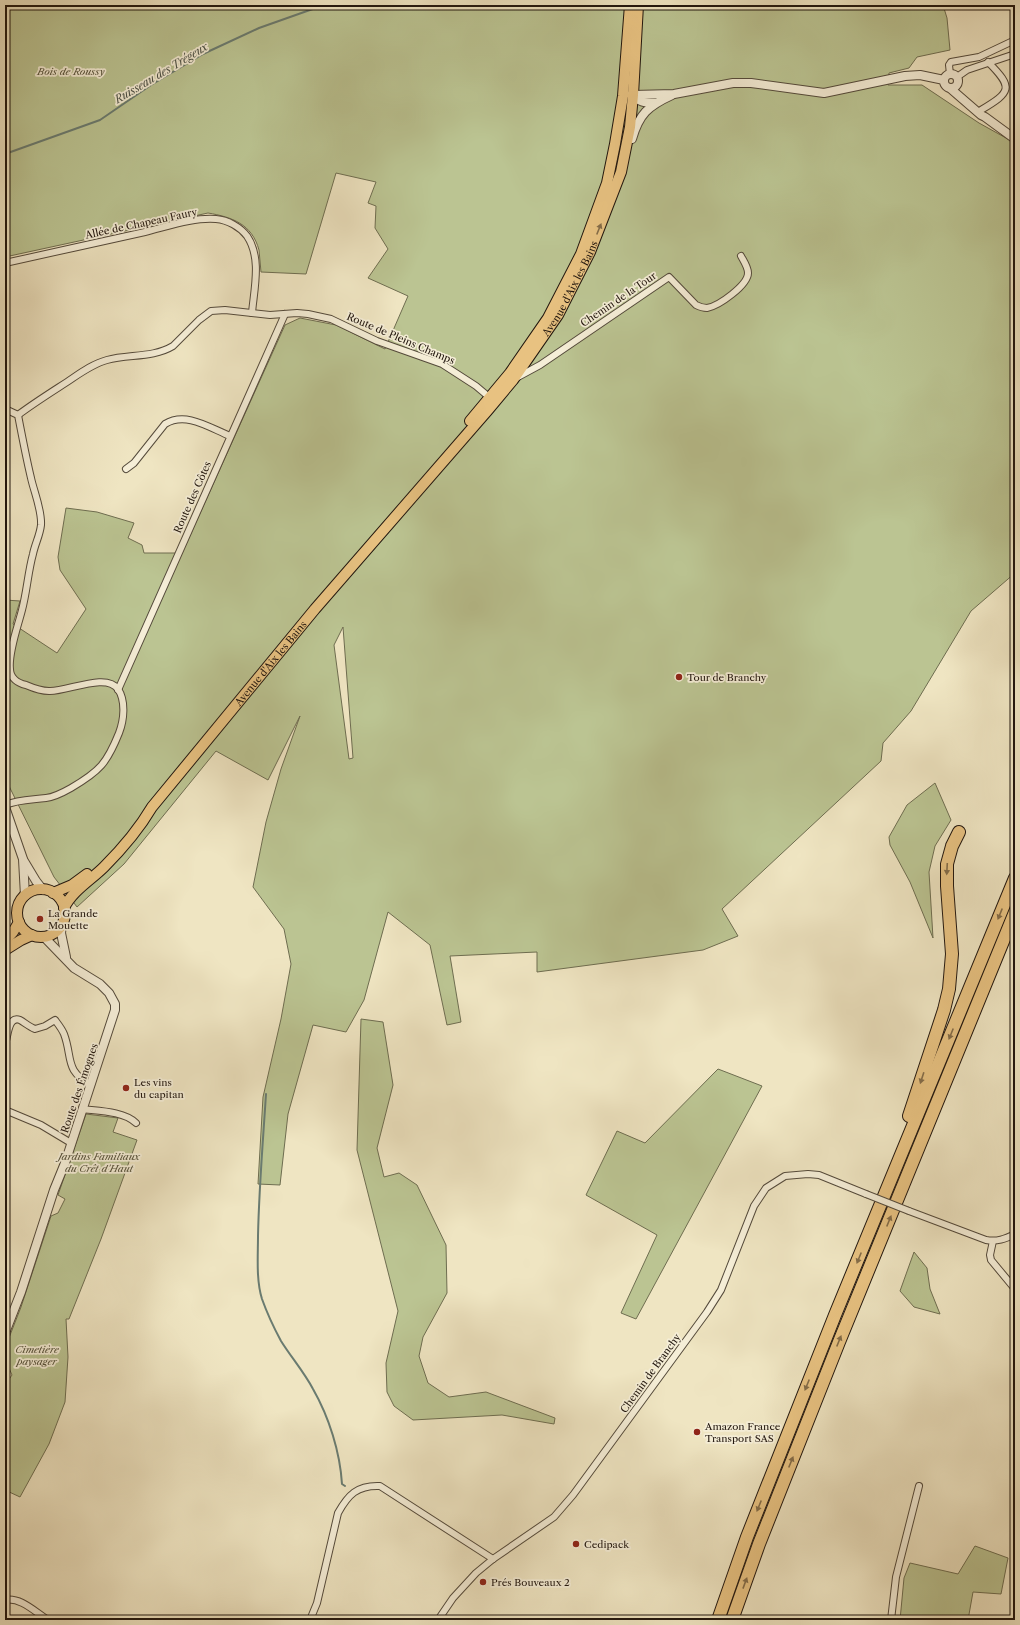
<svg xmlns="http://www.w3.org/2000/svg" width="1020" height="1625" font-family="'Libre Caslon Text',serif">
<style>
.green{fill:#bbc492;stroke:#6e6d50;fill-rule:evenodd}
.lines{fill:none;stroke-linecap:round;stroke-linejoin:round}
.stream{stroke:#6a7b70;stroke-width:2}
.minor-casing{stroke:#544a3b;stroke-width:8}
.tertiary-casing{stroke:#544a3b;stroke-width:10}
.primary-casing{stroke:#21160e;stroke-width:12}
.motorway-casing{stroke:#21160e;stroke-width:14}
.minor{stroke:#f5eed7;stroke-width:6}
.tertiary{stroke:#f5eed7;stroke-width:8}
.primary{stroke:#e8c281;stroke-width:10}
.motorway{stroke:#e8c281;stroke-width:12}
.minor-bridge-casing{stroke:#544a3b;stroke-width:8;stroke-linecap:butt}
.minor-bridge{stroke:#f5eed7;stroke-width:6}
.oneway{fill:#846c48}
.poi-dot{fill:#8f2418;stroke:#f5eed7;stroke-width:1.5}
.labels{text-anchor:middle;stroke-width:3.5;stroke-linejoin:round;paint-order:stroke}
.park-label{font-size:10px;font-style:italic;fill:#57533c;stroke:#f5eed7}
.street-label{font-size:10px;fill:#21160e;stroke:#f5eed7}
.poi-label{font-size:10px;fill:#21160e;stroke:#f5eed7;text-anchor:start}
.water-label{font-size:11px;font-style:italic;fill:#4b5147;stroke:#f5eed7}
</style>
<rect width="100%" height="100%" fill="#efe5c2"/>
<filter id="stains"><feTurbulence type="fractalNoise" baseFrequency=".005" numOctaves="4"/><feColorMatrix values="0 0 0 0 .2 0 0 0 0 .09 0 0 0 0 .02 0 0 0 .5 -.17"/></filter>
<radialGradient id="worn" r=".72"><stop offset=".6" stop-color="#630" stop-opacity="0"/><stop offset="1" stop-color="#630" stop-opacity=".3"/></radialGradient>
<!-- green -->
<g class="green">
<path d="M5,5h938l4,13 3,32 -33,7 -8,11 -20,5 -1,12h34l57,38 36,20v430l-44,38 -60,100 -28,32 -2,18 -159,148 16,27 -35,14 -166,22v-20l-87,4 11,66 -14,3 -17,-80 -42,-33 -24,88 -18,32 -33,-7 -25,89 -8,71 -22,-1 5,-87 18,-78 10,-55 -7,-35 -31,-42 13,-65 15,-53 19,-53 -32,64 -52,-29 -92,113 -47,43 -23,-30 -49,-99v-178l15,1 -7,23 44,29 29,-44 -26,-39 -2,-13 8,-49 31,4 37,11 -6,15 14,7 2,8h38l103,-228 15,-7 36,7 49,24 23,-53 -40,-18 20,-29 -13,-21 1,-22 -8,-3 8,-21 -40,-9 -30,101 -45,-2c-1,-7 -1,-15 -2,-22 -7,-26 -27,-33 -51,-37l-203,44zM343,627l10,131 -4,1 -15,-114z"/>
<path d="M935,783l16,37 -16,26 -6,26 4,66 -23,-56 -20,-37 -1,-8 18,-32z"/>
<path d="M361,1019l22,3 10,63 -16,63 7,29 15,-4 18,12 29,60 1,48 -24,44 -4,19 9,27 21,14 37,-5 69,26 -1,6 -52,-9 -89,5 -19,-14 -7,-14 -1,-29 12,-52 -41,-161z"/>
<path d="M718,1069l44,17 -126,233 -15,-6 36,-78 -71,-40 31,-64 28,12z"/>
<path d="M86,1114l32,4 -5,14 24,8 -36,99 -32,80h-3l2,38 -3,45 -16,42 -29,53 -15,-7v-105l7,-10 -7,-16v-11l16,-41 30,-91 7,-3 7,-14 -7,-4z"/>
<path d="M914,1252l13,16 3,21 10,25 -26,-7 -14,-16z"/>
<path d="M975,1546l33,12 -7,36 -28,-2 -5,28h-68l4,-42 6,-15 48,11z"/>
</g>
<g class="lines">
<!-- stream -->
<g class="stream">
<path d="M5,154l95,-34 51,-35 52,-31 56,-26 65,-23"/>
<path d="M266,1094c-3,47 -7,94 -8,142 0,20 -2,44 4,63 5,14 12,29 19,42 10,16 23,31 32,48 16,28 27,63 29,95l3,2"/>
</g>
<defs>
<g id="minor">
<path d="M950,74l-1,-9 2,-3 28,-5 36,-17"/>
<path d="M957,77l10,-7 48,-16"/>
<path d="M981,110c30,-18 33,-22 7,-48"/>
<path d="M5,263c47,-10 93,-21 140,-31 21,-5 49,-15 71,-13 12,1 24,8 31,17 15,22 7,53 5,77"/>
<path d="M516,378l24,-13 129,-88 27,28c4,2 6,3 11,3 12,-2 41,-23 41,-35 0,-6 -5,-13 -7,-17"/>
<path d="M5,409l13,6c4,21 8,42 13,63 3,14 11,32 10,47 -1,10 -6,19 -8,29 -5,18 -6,37 -11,56 -4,16 -14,43 -12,59 0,9 8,14 16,16 7,3 15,6 23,6 18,1 57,-19 69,-2 8,12 6,31 1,44 -12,30 -19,38 -48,55 -7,4 -16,9 -25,10 -15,2 -26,1 -41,7"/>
<path d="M18,415c16,-12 32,-22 49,-33 12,-8 25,-18 40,-22 22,-6 46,-2 66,-14l26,-26 12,-9 14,-1 45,5 27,-2 11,1 23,5 46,22 65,23 34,22 13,11"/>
<path d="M126,469l8,-6 31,-39c21,-13 45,4 65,12"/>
<path d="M118,690l167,-376"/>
<path d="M5,1044c3,-7 3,-29 15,-24 5,3 10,7 15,9l10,-3 10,-6c3,4 7,9 9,14 9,24 0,36 27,51"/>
<path d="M82,1109c16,2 42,2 54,14"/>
<path d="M5,1110l36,15 30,18"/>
<path d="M909,1211l77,29c11,2 19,-1 29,-6"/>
<path d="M993,1241l-3,14 1,5 24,29"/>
<path d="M5,1600c16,-3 30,12 43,20"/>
<path d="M310,1620l7,-17 21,-90c10,-18 19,-28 42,-27l113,73"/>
<path d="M438,1620l15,-22 23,-25 17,-14 61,-42 19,-22 134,-183 14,-22 33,-84 12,-18 19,-12 23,-2 11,1 47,19"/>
<path d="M891,1620l5,-43 23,-91"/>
</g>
<g id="tertiary">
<circle cx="951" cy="81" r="7"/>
<path d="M951,89l30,26 4,2 30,22"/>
<path d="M632,94c7,8 12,9 23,9"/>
<path d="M633,95l41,-1 59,-11h18l73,10 81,-17 15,-1 24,5"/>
<path d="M632,139c7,-25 16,-33 40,-44"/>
<path d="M5,807l18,52 2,37"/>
<path d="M24,861l12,20 7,9"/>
<path d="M62,925l-1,8 5,24"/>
<path d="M5,1333l16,-41 33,-102 11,-27 50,-153v-6l-6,-11 -9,-9 -26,-16 -30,-31"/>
</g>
<g id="primary">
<path d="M470,421l40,-48 38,-55 33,-64 26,-71 8,-39 8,-48 7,-91"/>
<circle cx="41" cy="913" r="24"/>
<path d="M53,893l19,-8 15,-11"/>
<path id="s1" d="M64,908c8,-17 27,-28 40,-41 18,-18 35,-38 48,-60l163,-198 173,-199 25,-30 45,-65 32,-63 31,-80 9,-45 3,-32 5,-90"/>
<path d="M5,941l8,-9 6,-10"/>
<path d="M5,950l16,-10 11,-5"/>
</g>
<g id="motorway">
<path d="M909,1116l35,-106 5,-21 3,-35 -5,-68v-22l5,-18 7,-14"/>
<path d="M718,1620l29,-83 88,-222 180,-437"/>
<path d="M732,1620l27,-76 80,-202 176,-430"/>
</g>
</defs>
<!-- minor casing -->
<use href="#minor" class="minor-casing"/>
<!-- tertiary casing -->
<use href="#tertiary" class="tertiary-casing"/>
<!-- primary casing -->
<use href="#primary" class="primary-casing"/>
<!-- motorway casing -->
<use href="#motorway" class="motorway-casing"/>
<!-- minor -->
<use href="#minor" class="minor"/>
<!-- tertiary -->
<use href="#tertiary" class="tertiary"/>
<!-- primary -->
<use href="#primary" class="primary"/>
<!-- motorway -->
<use href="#motorway" class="motorway"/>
<defs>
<path id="minor-bridge" d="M866,1194l43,17"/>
</defs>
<!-- minor-bridge casing -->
<use href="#minor-bridge" class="minor-bridge-casing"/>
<!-- minor-bridge -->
<use href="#minor-bridge" class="minor-bridge"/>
</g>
<!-- one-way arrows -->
<defs><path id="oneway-solid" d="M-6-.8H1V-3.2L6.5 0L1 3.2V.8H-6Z"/></defs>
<g class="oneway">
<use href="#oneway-solid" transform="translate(599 229) rotate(-68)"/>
<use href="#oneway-solid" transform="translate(947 869) rotate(93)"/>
<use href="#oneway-solid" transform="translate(1000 914) rotate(112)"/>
<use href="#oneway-solid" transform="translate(951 1034) rotate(112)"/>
<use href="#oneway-solid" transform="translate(922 1078) rotate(108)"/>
<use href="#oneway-solid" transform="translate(889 1221) rotate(-68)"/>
<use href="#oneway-solid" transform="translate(859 1258) rotate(112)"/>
<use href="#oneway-solid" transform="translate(839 1341) rotate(-68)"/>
<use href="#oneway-solid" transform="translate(807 1385) rotate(112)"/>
<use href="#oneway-solid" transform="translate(791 1462) rotate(-68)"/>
<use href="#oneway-solid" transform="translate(759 1506) rotate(112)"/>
<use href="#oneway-solid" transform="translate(745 1583) rotate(-70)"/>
</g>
<!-- markers -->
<g class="poi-dot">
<circle cx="679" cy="677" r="4"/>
<circle cx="40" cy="919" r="4"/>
<circle cx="126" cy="1088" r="4"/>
<circle cx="697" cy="1432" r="4"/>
<circle cx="576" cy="1544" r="4"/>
<circle cx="483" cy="1582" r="4"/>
</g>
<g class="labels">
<!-- park labels -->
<g class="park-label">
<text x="71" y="75">Bois de Roussy</text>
<text x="99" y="1160">Jardins Familiaux<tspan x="99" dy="12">du Crêt d'Haut</tspan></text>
<text x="37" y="1353">Cimetière<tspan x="37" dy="12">paysager</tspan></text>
</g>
<!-- street labels -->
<g class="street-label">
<text transform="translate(141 223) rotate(-12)" y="4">Allée de Chapeau Faury</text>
<text dy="4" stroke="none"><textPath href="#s1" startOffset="802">Avenue d'Aix les Bains</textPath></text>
<text transform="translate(618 299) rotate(-34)" y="4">Chemin de la Tour</text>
<text transform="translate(401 338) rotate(23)" y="4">Route de Pleins Champs</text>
<text transform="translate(192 497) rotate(-66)" y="4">Route des Côtes</text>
<text dy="4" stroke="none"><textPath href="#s1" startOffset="321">Avenue d'Aix les Bains</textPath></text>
<text transform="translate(79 1088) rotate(-71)" y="4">Route des Émognes</text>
<text transform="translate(650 1373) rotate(-54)" y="4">Chemin de Branchy</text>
</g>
<!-- poi labels -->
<g class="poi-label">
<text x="687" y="681">Tour de Branchy</text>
<text x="48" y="917">La Grande<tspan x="48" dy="12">Mouette</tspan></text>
<text x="134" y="1086">Les vins<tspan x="134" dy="12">du capitan</tspan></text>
<text x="705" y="1430">Amazon France<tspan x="705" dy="12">Transport SAS</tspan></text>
<text x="584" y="1548">Cedipack</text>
<text x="491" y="1586">Prés Bouveaux 2</text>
</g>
<!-- water labels -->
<g class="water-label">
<text transform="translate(161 73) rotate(-31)" y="4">Ruisseau des Trégeux</text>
</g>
</g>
<!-- margin -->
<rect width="1020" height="1625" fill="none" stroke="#efe5c2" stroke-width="20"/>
<rect x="6" y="6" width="1008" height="1613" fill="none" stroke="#21160e" stroke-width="2"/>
<rect x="10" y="10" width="1000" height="1605" fill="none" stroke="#21160e"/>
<rect width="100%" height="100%" filter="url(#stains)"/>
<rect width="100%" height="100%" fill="url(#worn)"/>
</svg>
